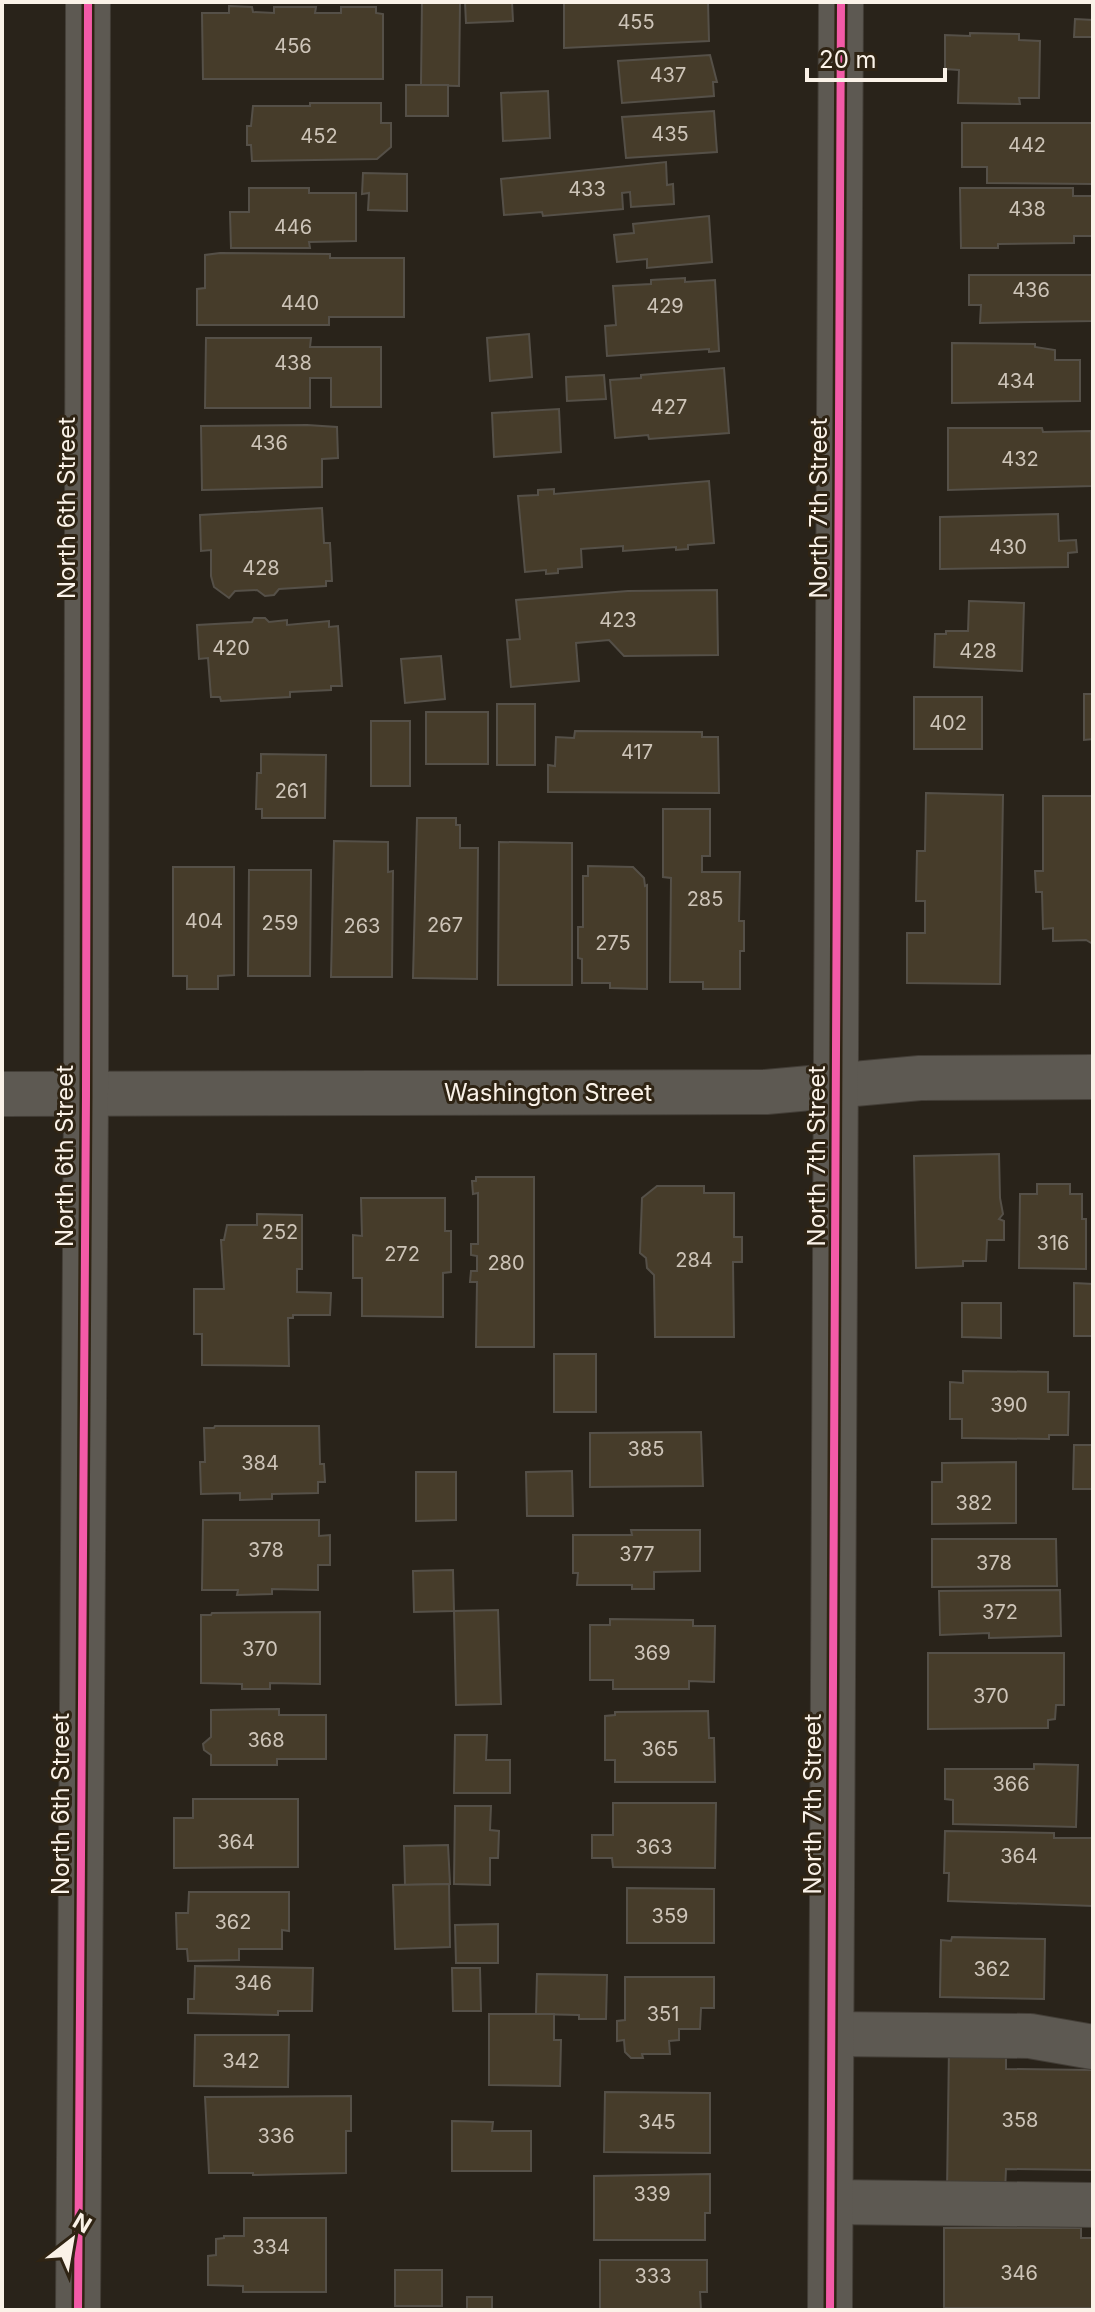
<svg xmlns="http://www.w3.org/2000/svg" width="1095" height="2312" font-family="Inter,sans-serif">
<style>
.building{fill:#463c2a;stroke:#555048;stroke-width:2}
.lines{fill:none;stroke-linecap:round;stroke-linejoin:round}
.minor-casing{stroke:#433e37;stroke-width:46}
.minor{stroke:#5d5952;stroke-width:44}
.cycleway-casing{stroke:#2f2414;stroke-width:13}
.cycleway{stroke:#f35aa7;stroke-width:8}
.labels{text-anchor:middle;stroke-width:6;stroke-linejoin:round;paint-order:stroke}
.number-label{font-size:20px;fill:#cdc4b8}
.street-label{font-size:24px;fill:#faf2e8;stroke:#2f2414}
</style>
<rect width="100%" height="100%" fill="#29231a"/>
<!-- building -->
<g class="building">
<path d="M422,2h38l-1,84 -38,-1z"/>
<path d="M465,2h47l1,19 -47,2z"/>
<path d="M564,2h144l1,39 -145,7z"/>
<path d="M229,6l23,1 1,5 21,1v-6h42l-1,6h26v-6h35v6l7,1v65h-180l-1,-66h27z"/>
<path d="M1075,19l18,1v17h-19z"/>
<path d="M970,33l49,1v6l21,1 -1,57h-20l1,6 -62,-1 1,-33 -14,-1v-34l25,1z"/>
<path d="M710,55l7,27h-4l1,14 -92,7 -4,-42z"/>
<rect x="406" y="85" width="42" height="31"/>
<path d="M548,91l2,47 -47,3 -2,-48z"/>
<path d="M310,103h71v20h10v24l-14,12 -125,2 -1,-16h-4v-19h4l2,-20h57z"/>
<path d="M714,111l3,41 -91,6 -4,-41z"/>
<path d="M962,123h131v61l-106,-1v-16h-25z"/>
<path d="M666,162l1,23 6,-1 1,20 -43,3 -1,-15 -8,1 1,16 -80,7 -1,-4 -38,3 -3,-36z"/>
<path d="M363,173l44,1v37l-39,-1 1,-17 -7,1z"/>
<path d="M249,188h60v5h47v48l-47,1 1,6h-79l-1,-36h19z"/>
<path d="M960,188h113v8h20l-1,40h-18v7l-76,1v4h-37z"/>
<path d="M709,216l3,46 -65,6v-9l-30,3 -3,-27 20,-2 -1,-9z"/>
<path d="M220,253l110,1v4h74v59h-75v8h-132v-36l8,-1v-33z"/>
<path d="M969,275h124v46l-113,2 1,-18h-12z"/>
<path d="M685,278v4l30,-2 4,71 -10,1v-3l-102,7 -2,-30 11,-1 -3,-39 38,-2v-4z"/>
<path d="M529,334l3,43 -42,4 -3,-43z"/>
<path d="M206,338h105l-1,9h71v60h-50v-29h-21v30h-105z"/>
<path d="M952,343l83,1v3l20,3v10h25v41l-128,2z"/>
<path d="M724,368l5,65 -80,6 -1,-4 -33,3 -5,-58 31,-2v-3z"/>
<path d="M604,375l2,24 -39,2 -1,-24z"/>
<path d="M559,409l2,43 -67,5 -2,-44z"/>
<path d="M307,425l30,2 1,31 -16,1v28l-120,3 -1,-64z"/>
<path d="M948,428h94l1,4 48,-1 1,55 -144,4z"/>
<path d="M709,481l5,62 -26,2v4l-12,1v-3l-53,4v-5l-42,3 1,18 -24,2v4l-12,1v-4l-21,2 -7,-76 20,-1v-5l16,-1v5z"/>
<path d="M322,508l2,35h6l2,38h-6v5l-47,3 -5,6 -9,1 -8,-6 -22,1 -6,7 -15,-11 -3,-11v-26l-10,1 -1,-36z"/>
<path d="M1058,514l1,27 17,-1 1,12 -9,1v14l-128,2v-52z"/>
<path d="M717,590l1,65 -94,1 -15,-16 -33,3 3,38 -68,6 -4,-47 13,-1 -4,-39 112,-9z"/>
<path d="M969,601l55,2 -2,68 -88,-4 1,-33h11v-3h22z"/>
<path d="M254,618h11l4,4 18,-2v5l42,-4v6l9,-1 4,60h-11v4l-41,2v5l-69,4 -1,-4h-9l-3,-39 -9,1 -2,-34 55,-3z"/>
<path d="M441,656l4,43 -40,4 -4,-44z"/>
<path d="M1084,694h9v45l-9,1z"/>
<rect x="914" y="697" width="68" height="52"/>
<rect x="497" y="704" width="38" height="61"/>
<rect x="426" y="712" width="62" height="52"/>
<rect x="371" y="721" width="39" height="65"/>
<path d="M575,731l127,1v5h16l1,56 -171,-1v-27l7,1 1,-29 18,1z"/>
<path d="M261,754l65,1 -1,63h-63v-9h-6l1,-36h4z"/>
<path d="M926,793l77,2 -3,189 -93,-1v-50h18v-32h-9l1,-50h8z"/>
<path d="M1043,796h50v148l-7,-4 -33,1v-13l-10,1 -1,-37h-6l-1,-21h8z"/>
<path d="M663,809h47v47h-8v16h38l-1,49h5v30h-4v38h-37v-7h-33l1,-104 -8,-1z"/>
<path d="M417,818h39v7h4v23h18l-1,131 -64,-1z"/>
<path d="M334,841l54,1v30l5,-1 -1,106h-61z"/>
<path d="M499,842l73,1v142h-74z"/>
<path d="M588,866l45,1 11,11 1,8 2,-1v104l-37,-1v-5h-28v-24l-4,-1v-31h5v-51h5z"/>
<path d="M173,867h61v108l-16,1v13h-31v-13h-14z"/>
<path d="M249,870h62l-1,106h-62z"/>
<path d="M999,1154l1,44 3,16 -4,5 5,2v19h-17l-1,21h-23v5l-47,2 -2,-112z"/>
<path d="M476,1177h58v170h-58l1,-65h-7l1,-11h6v-15l-6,-1v-11h7v-51l-5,1 -1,-13h4z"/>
<path d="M1037,1184h33v10h12v25h4v50l-67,-1 1,-74h17z"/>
<path d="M657,1186h47v7h30v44h8v25h-9l1,75h-79l-1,-62 -7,-7 -1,-10 -6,-5 2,-55z"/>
<path d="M361,1198h84v33h6v41l-8,1v44l-81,-1v-38h-9v-43l9,1z"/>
<path d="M257,1214l45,1v54h-5v23l34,1 -1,22h-37v3h-5l1,48 -87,-1v-31h-8v-45h30l-3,-49h3l3,-15h30z"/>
<path d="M1074,1283l19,1v52h-19z"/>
<path d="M962,1303h39v35l-39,-1z"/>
<rect x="554" y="1354" width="42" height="58"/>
<path d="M963,1371l85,1v20h21l-1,43h-19v4l-87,-1v-19h-12v-37l13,1z"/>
<path d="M215,1426h104l1,38h4l1,18h-7v11l-46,1v5l-32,1v-7l-39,1 -1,-32h5l-1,-34h10z"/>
<path d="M701,1432l2,54 -113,1v-54z"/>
<path d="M1074,1445h19v44h-20z"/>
<path d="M1016,1462v61l-84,1v-42h10v-19z"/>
<path d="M572,1471l1,45h-46l-1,-44z"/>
<path d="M416,1472h40v48l-40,1z"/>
<path d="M203,1520h116v16l11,-1v30h-12v25l-46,-1v5l-35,1 1,-5h-36z"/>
<path d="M631,1530h69v41l-46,1v17h-22v-4h-55l1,-12h-5v-38h59z"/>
<path d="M932,1539h124l1,47 -125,1z"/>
<path d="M453,1570l1,41 -40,1 -1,-41z"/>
<path d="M1060,1590l1,46 -72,2v-5l-49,2 -1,-44z"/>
<path d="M498,1610l3,94 -45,1 -2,-94z"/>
<path d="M320,1612v72l-50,-1v6h-28v-5l-41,-1v-68h10l1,-2z"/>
<path d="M610,1619l83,1v6h22l-1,56 -25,-1v8h-76v-9h-23v-55h20z"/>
<path d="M928,1653h136v52h-8l-1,14 -7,1v8l-120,1z"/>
<path d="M279,1709v6h47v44h-49v6h-66v-10l-7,-5 -1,-6 8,-7v-27z"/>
<path d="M708,1711l1,27h5l1,44h-100v-22h-10v-44l10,-1v-3z"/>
<path d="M455,1735h32l-1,25h24v33h-56z"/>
<path d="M1034,1764l44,1 -2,62 -123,-3v-24l-8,-1v-30h89z"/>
<path d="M193,1799h105v68l-124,1v-50h19z"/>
<path d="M613,1803h103l-1,65 -102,-1 -1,-9h-20v-23h21z"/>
<path d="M455,1806h36l-1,24 9,1 -1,27h-8v27l-36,-1z"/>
<path d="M945,1831l109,2v5h39v68l-145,-5 1,-28h-5z"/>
<path d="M448,1845l2,39 -45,1 -1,-39z"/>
<path d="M449,1884l1,63 -55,2 -2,-64z"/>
<path d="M627,1888l87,1v54h-87z"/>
<path d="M189,1892h100v39l-7,-1v19h-43v11l-51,1 -1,-12h-10l-1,-36h12z"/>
<path d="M498,1924v39h-42l-1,-38z"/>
<path d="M952,1937l93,2 -1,60 -104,-2 1,-57 10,1z"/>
<path d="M195,1966l118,2 -1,43h-34v4l-90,-2v-14h6z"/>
<path d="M452,1968h28l1,43h-28z"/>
<path d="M537,1974l70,1 -1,44h-27v-4l-43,-1z"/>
<path d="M625,1977h89v31h-13l-1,21h-21v11l-10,1 1,13h-28l1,4h-12l-6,-6 -1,-12 -7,1v-20l8,-1z"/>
<path d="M489,2014h65v26h7l-1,46 -71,-1z"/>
<path d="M195,2035h94l-1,52 -94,-1z"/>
<path d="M949,2046h57v23l87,1v100l-87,-1 -1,23h-58z"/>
<path d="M605,2092l105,1v60l-106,-1z"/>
<path d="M351,2096v35h-5v42l-93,2v-2h-44l-4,-76z"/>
<path d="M452,2121l41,1 -1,9h39v40h-79z"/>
<path d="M710,2174v39h-5v27h-111v-64z"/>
<path d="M244,2218h82v74h-83v-6l-35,-1v-29l8,-1v-16l8,-1v-2h20z"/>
<path d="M944,2228h137v10h12v70h-149z"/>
<path d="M600,2260h107v32h-7l1,18h-101z"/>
<rect x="395" y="2270" width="47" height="36"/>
<path d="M467,2297h25v13h-41l16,-1z"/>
</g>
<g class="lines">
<defs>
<g id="minor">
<path d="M2,1094l764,-2 154,-14 173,-1"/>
<path d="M832,2034l198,2 63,11"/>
<path d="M831,2202l262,3"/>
<path d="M78,2310l8,-1214 2,-1094"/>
<path d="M830,2310l11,-2308"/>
</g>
</defs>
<!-- minor casing -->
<use href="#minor" class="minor-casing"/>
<!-- minor -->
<use href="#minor" class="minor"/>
<defs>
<g id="cycleway">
<path d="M78,2310l8,-1214 2,-1094"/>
<path d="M830,2310l11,-2308"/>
</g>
</defs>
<!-- cycleway casing -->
<use href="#cycleway" class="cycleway-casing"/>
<!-- cycleway -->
<use href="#cycleway" class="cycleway"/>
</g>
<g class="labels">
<!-- number labels -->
<g class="number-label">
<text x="636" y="29">455</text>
<text x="293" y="53">456</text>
<text x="668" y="82">437</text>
<text x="670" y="141">435</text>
<text x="319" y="143">452</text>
<text x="1027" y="152">442</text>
<text x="587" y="196">433</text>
<text x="1027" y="216">438</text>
<text x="293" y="234">446</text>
<text x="1031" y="297">436</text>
<text x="300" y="310">440</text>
<text x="665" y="313">429</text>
<text x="293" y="370">438</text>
<text x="1016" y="388">434</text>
<text x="669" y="414">427</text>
<text x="269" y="450">436</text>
<text x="1020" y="466">432</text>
<text x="1008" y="554">430</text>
<text x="261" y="575">428</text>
<text x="618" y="627">423</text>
<text x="231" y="655">420</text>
<text x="978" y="658">428</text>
<text x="948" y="730">402</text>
<text x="637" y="759">417</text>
<text x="291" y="798">261</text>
<text x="705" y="906">285</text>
<text x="204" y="928">404</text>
<text x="280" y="930">259</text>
<text x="445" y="932">267</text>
<text x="362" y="933">263</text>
<text x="613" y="950">275</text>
<text x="280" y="1239">252</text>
<text x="1053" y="1250">316</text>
<text x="402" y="1261">272</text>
<text x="694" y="1267">284</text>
<text x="506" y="1270">280</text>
<text x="1009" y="1412">390</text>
<text x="646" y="1456">385</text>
<text x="260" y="1470">384</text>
<text x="974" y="1510">382</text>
<text x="266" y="1557">378</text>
<text x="637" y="1561">377</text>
<text x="994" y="1570">378</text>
<text x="1000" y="1619">372</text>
<text x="260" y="1656">370</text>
<text x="652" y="1660">369</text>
<text x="991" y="1703">370</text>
<text x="266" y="1747">368</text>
<text x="660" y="1756">365</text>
<text x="1011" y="1791">366</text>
<text x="236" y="1849">364</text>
<text x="654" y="1854">363</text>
<text x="1019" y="1863">364</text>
<text x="670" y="1923">359</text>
<text x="233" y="1929">362</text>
<text x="992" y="1976">362</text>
<text x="253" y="1990">346</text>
<text x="663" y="2021">351</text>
<text x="241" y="2068">342</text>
<text x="1020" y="2127">358</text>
<text x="657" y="2129">345</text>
<text x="276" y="2143">336</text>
<text x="652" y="2201">339</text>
<text x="271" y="2254">334</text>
<text x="1019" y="2280">346</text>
<text x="653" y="2283">333</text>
</g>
<!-- street labels -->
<g class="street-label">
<text transform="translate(67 508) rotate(-90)" y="8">North 6th Street</text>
<text transform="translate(819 508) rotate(-90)" y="8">North 7th Street</text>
<text x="548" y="1101">Washington Street</text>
<text transform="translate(65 1156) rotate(-90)" y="8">North 6th Street</text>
<text transform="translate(817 1156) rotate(-90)" y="8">North 7th Street</text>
<text transform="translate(61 1804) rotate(-90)" y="8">North 6th Street</text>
<text transform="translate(813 1804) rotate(-90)" y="8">North 7th Street</text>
</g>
</g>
<!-- border -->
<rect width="1095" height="2312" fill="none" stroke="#faf2e8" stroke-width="8"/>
<!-- north arrow -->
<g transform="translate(72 2240) rotate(31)" stroke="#2f2414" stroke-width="6" paint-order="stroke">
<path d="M0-6L14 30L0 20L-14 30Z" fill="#faf2e8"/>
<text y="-12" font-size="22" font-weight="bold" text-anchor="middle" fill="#faf2e8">N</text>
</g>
<!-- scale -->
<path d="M807 68v12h138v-12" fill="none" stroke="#faf2e8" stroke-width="4"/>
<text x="819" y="68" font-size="24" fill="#faf2e8" stroke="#2f2414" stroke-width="6" paint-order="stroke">20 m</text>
</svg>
